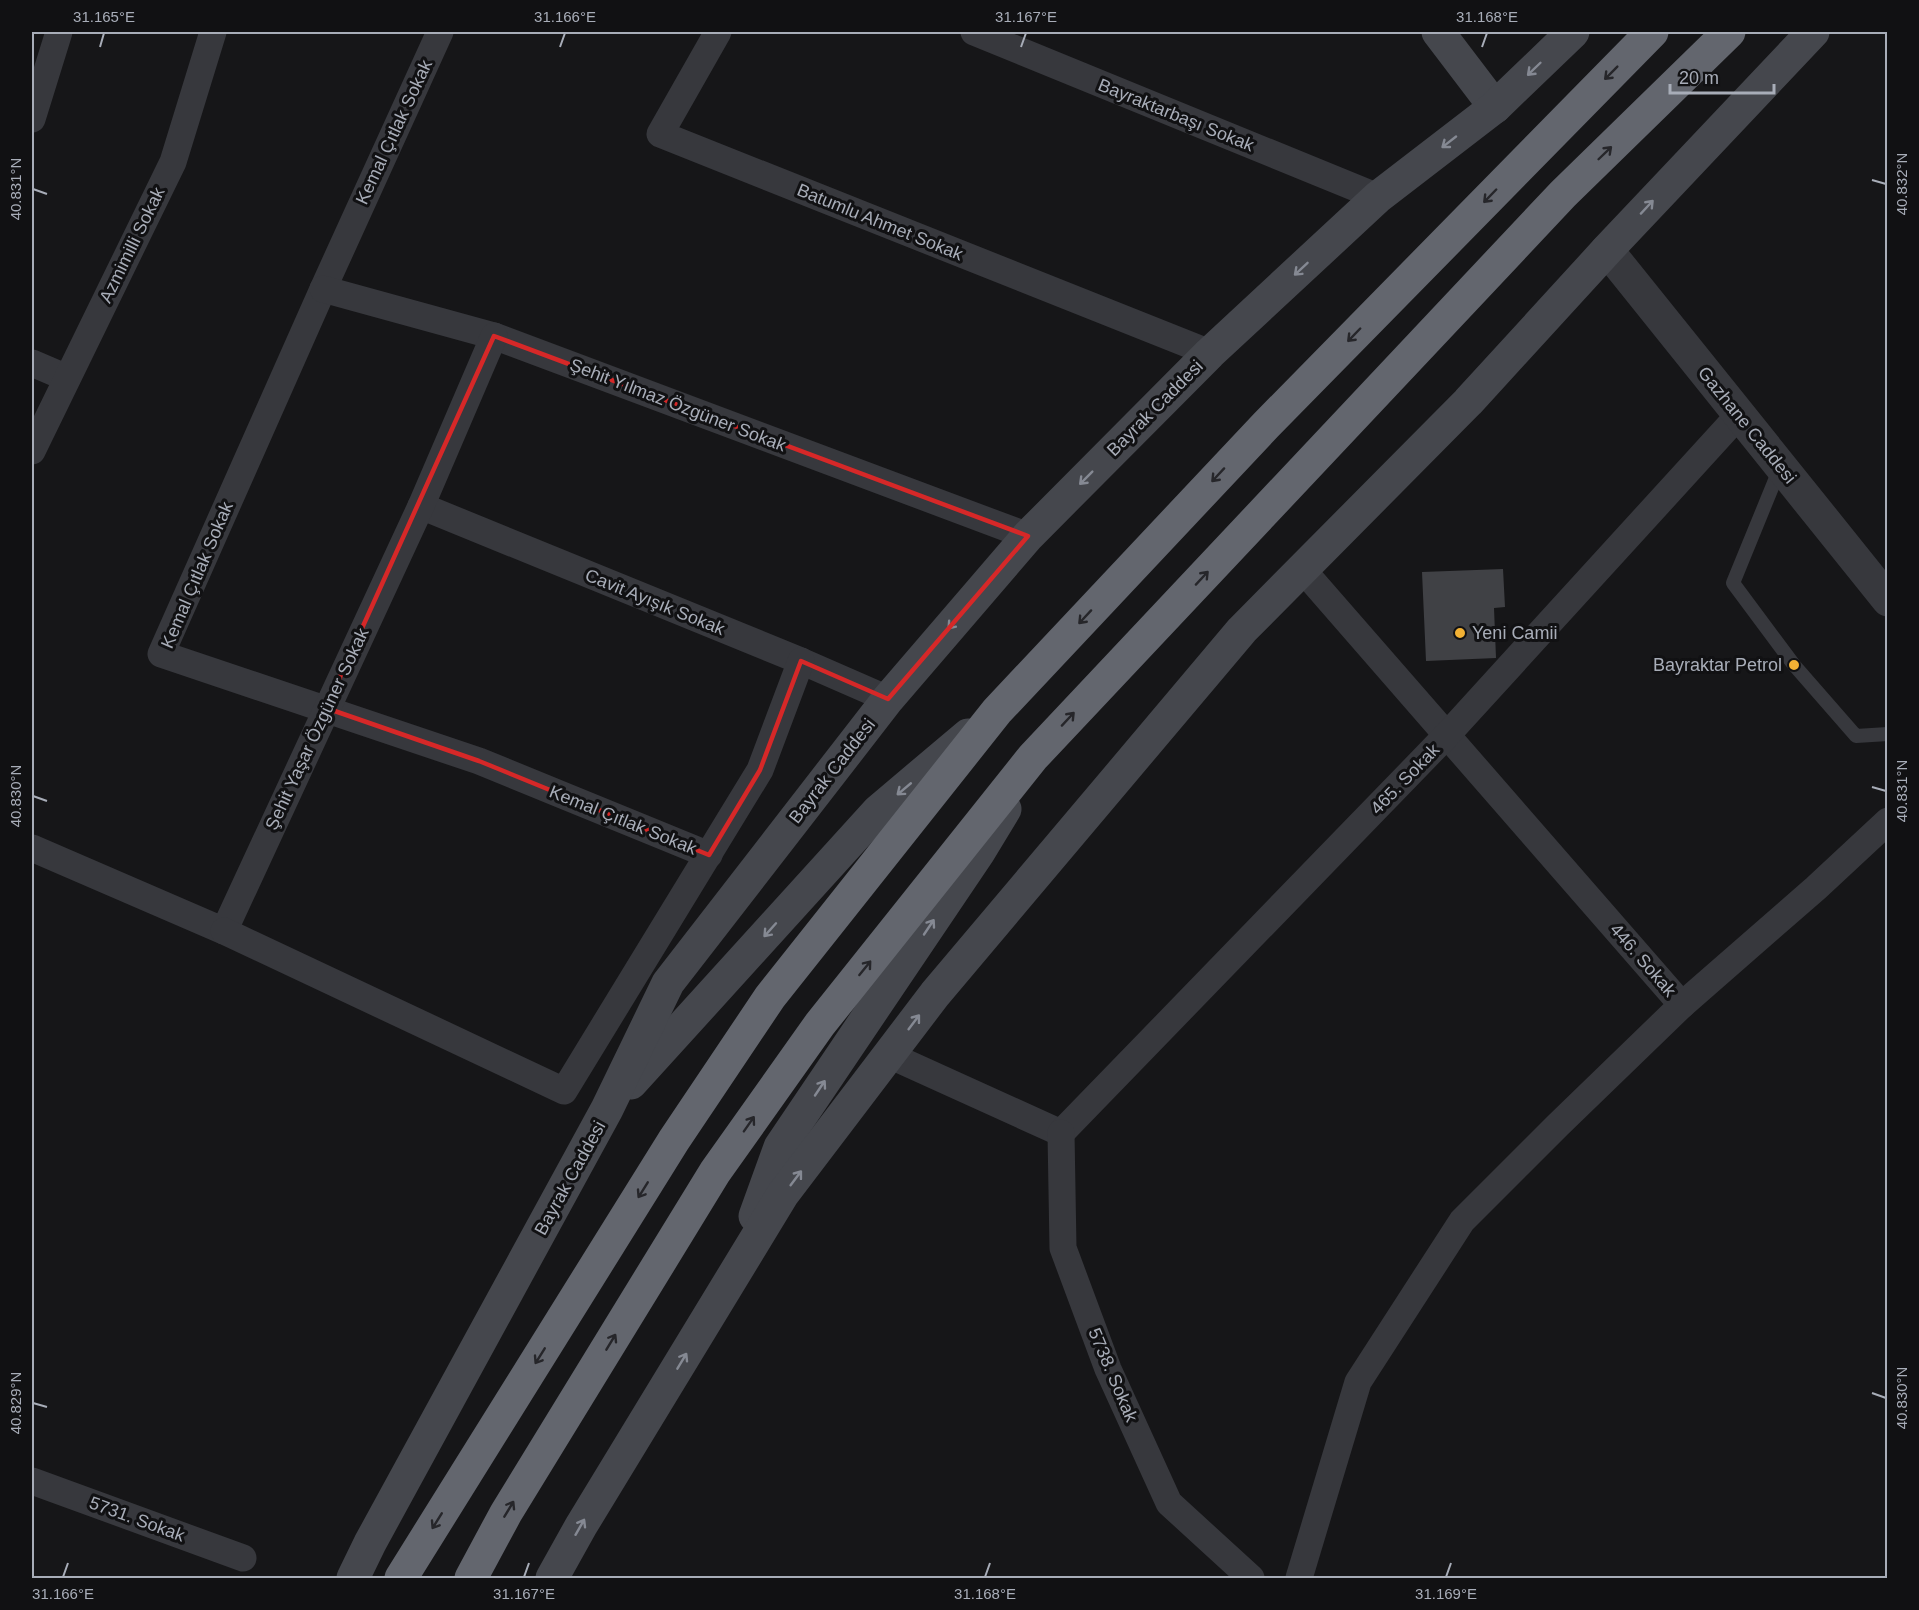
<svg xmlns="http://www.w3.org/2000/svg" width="1919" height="1610" font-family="Helvetica,sans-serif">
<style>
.building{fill:#404145}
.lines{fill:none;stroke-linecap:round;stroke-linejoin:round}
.service{stroke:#37383d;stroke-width:14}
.minor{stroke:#37383d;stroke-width:27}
.tertiary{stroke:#37383d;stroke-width:33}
.secondary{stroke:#45474d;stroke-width:33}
.motorway{stroke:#63666e;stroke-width:33}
.oneway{stroke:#858993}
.oneway2{stroke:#26262a}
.marked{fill:none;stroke:#d62828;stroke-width:4.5;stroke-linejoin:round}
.ticks{fill:none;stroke:#a8adb8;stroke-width:2}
.poi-dot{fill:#f2b134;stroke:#111113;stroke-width:2}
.labels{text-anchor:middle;stroke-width:6;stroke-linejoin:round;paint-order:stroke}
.street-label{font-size:18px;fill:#a8adb8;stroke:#111113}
.poi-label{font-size:18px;fill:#a8adb8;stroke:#111113;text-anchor:start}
.neatline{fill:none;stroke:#a8adb8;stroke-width:2}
.ticks-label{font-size:15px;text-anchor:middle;fill:#a8adb8}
</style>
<rect width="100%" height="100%" fill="#161618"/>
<!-- building -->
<path class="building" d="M1503,569l2,38 -11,1 2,50 -70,3 -4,-89z"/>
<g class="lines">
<!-- service -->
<path class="service" d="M1780,468l-47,115 61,82 62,71 32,-2"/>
<!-- minor -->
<g class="minor">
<path d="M440,32l-117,257 -162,365 318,107 230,94"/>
<path d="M718,32l-58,102 550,219"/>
<path d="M974,32l404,165"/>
<path d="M32,119l27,-87"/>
<path d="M323,289l171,47 534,200"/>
<path d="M32,363l35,15"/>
<path d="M32,451l141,-289 40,-130"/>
<path d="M421,506l380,155 87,38"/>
<path d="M1302,569l380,436"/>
<path d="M32,848l192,83 197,-425 73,-170"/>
<path d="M224,931l340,160 196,-321 41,-109"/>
<path d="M889,1055l172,78"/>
<path d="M1061,1133l386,-398 291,-319"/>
<path d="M1061,1133l2,115 45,121 61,134 82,75"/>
<path d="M32,1481l211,77"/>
<path d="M1299,1578l59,-196 104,-161 96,-96 124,-120 134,-117 72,-67"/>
</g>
<!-- tertiary -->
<path class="tertiary" d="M1607,250l281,350"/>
<!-- secondary -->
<g class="secondary">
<path d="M1438,32l57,75"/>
<path d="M631,1083l247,-272 90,-76"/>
<path d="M755,1216l25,-69 199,-295 26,-43"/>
<path d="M353,1578l17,-35 237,-434 61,-126 220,-284 140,-163 182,-183 168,-156 117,-90 78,-75"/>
<path d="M552,1578l29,-52 202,-332 152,-200 307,-364 226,-228 139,-152 206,-218"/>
</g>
<!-- motorway -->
<g class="motorway">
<path d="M401,1578l273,-438 96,-143 227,-286 269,-286 386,-393"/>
<path d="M471,1578l35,-65 209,-341 105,-148 213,-267 530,-563 166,-162"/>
</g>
</g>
<!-- one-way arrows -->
<defs><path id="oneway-shaft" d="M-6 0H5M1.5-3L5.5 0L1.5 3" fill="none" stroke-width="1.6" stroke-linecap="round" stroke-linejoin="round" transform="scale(1.5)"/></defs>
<g class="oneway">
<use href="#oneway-shaft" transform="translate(1534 69) rotate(136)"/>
<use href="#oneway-shaft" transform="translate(1449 142) rotate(142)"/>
<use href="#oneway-shaft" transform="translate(1647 207) rotate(-47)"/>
<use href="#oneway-shaft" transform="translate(1301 269) rotate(137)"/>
<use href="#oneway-shaft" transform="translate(1086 478) rotate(135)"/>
<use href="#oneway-shaft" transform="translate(954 622) rotate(131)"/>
<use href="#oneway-shaft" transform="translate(904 789) rotate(140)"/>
<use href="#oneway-shaft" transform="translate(929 927) rotate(-56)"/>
<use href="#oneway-shaft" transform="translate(770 930) rotate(132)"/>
<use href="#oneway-shaft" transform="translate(914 1022) rotate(-53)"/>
<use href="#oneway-shaft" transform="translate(820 1088) rotate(-56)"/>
<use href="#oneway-shaft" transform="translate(796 1178) rotate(-53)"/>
<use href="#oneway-shaft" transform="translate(682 1361) rotate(-59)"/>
<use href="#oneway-shaft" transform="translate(580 1527) rotate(-60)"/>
</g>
<g class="oneway2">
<use href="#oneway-shaft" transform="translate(1611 73) rotate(135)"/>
<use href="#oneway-shaft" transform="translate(1605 153) rotate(-44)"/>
<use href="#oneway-shaft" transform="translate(1490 196) rotate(134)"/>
<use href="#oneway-shaft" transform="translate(1354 335) rotate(134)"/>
<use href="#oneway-shaft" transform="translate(1218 475) rotate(133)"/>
<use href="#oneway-shaft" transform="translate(1202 578) rotate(-47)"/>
<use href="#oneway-shaft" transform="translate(1085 617) rotate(133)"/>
<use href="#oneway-shaft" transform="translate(1068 719) rotate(-47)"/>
<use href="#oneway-shaft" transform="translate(865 968) rotate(-51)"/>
<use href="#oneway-shaft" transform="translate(749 1124) rotate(-55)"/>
<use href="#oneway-shaft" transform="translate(643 1190) rotate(122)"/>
<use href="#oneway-shaft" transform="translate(611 1342) rotate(-59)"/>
<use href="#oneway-shaft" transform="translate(540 1356) rotate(122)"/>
<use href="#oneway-shaft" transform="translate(509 1509) rotate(-59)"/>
<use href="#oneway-shaft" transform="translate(437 1521) rotate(122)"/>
</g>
<!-- marked area -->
<path class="marked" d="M494,336l534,200 -140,163 -87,-38 -41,109 -51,85 -230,-94 -153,-53z"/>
<!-- ticks -->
<path class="ticks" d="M100,47l4,-14M560,47l5,-14M1021,47l5,-14M1482,47l5,-14M1872,180l14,4M33,189l14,5M1872,787l14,4M33,796l14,5M1872,1393l14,5M33,1403l14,4M63,1577l5,-14M524,1577l5,-14M985,1577l5,-14M1446,1577l5,-14"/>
<!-- markers -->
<g class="poi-dot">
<circle cx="1460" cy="633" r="6"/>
<circle cx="1794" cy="665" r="6"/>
</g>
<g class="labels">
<!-- street labels -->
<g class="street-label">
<text transform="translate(1176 115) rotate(22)" y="6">Bayraktarbaşı Sokak</text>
<text transform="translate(394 132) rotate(-65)" y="6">Kemal Çıtlak Sokak</text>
<text transform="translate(880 222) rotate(22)" y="6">Batumlu Ahmet Sokak</text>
<text transform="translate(132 245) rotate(-64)" y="6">Azmimilli Sokak</text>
<text transform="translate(678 405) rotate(21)" y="6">Şehit Yılmaz Özgüner Sokak</text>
<text transform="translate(1155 408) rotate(-45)" y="6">Bayrak Caddesi</text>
<text transform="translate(1747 425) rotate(51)" y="6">Gazhane Caddesi</text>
<text transform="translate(197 575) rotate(-67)" y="6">Kemal Çıtlak Sokak</text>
<text transform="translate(655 602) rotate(22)" y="6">Cavit Ayışık Sokak</text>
<text transform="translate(317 729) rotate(-65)" y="6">Şehit Yaşar Özgüner Sokak</text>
<text transform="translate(832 771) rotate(-52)" y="6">Bayrak Caddesi</text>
<text transform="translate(1405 779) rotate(-46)" y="6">465. Sokak</text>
<text transform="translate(623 820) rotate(22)" y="6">Kemal Çıtlak Sokak</text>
<text transform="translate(1643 960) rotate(49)" y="6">446. Sokak</text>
<text transform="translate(570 1178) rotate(-61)" y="6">Bayrak Caddesi</text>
<text transform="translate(1113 1375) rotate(67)" y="6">5738. Sokak</text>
<text transform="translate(137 1519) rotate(20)" y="6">5731. Sokak</text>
</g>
<!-- poi labels -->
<g class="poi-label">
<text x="1472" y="639">Yeni Camii</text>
<text x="1782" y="671" text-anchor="end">Bayraktar Petrol</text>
</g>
</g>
<!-- border -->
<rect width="1919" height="1610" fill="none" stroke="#111113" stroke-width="66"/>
<!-- scale -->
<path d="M1670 84v9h104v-9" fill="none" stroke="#a8adb8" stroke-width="3"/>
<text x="1679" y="84" font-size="18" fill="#a8adb8" stroke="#111113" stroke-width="4.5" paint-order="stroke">20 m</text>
<rect x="33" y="33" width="1853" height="1544" class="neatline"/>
<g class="ticks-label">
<text x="104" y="22">31.165°E</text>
<text x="565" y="22">31.166°E</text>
<text x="1026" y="22">31.167°E</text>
<text x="1487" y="22">31.168°E</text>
<text transform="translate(1902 184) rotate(-90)" y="5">40.832°N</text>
<text transform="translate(16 189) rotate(-90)" y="5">40.831°N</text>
<text transform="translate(1902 791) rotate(-90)" y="5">40.831°N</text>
<text transform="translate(16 796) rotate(-90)" y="5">40.830°N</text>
<text transform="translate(1902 1398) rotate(-90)" y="5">40.830°N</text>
<text transform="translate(16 1403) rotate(-90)" y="5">40.829°N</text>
<text x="63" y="1599">31.166°E</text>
<text x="524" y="1599">31.167°E</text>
<text x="985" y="1599">31.168°E</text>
<text x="1446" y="1599">31.169°E</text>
</g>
</svg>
